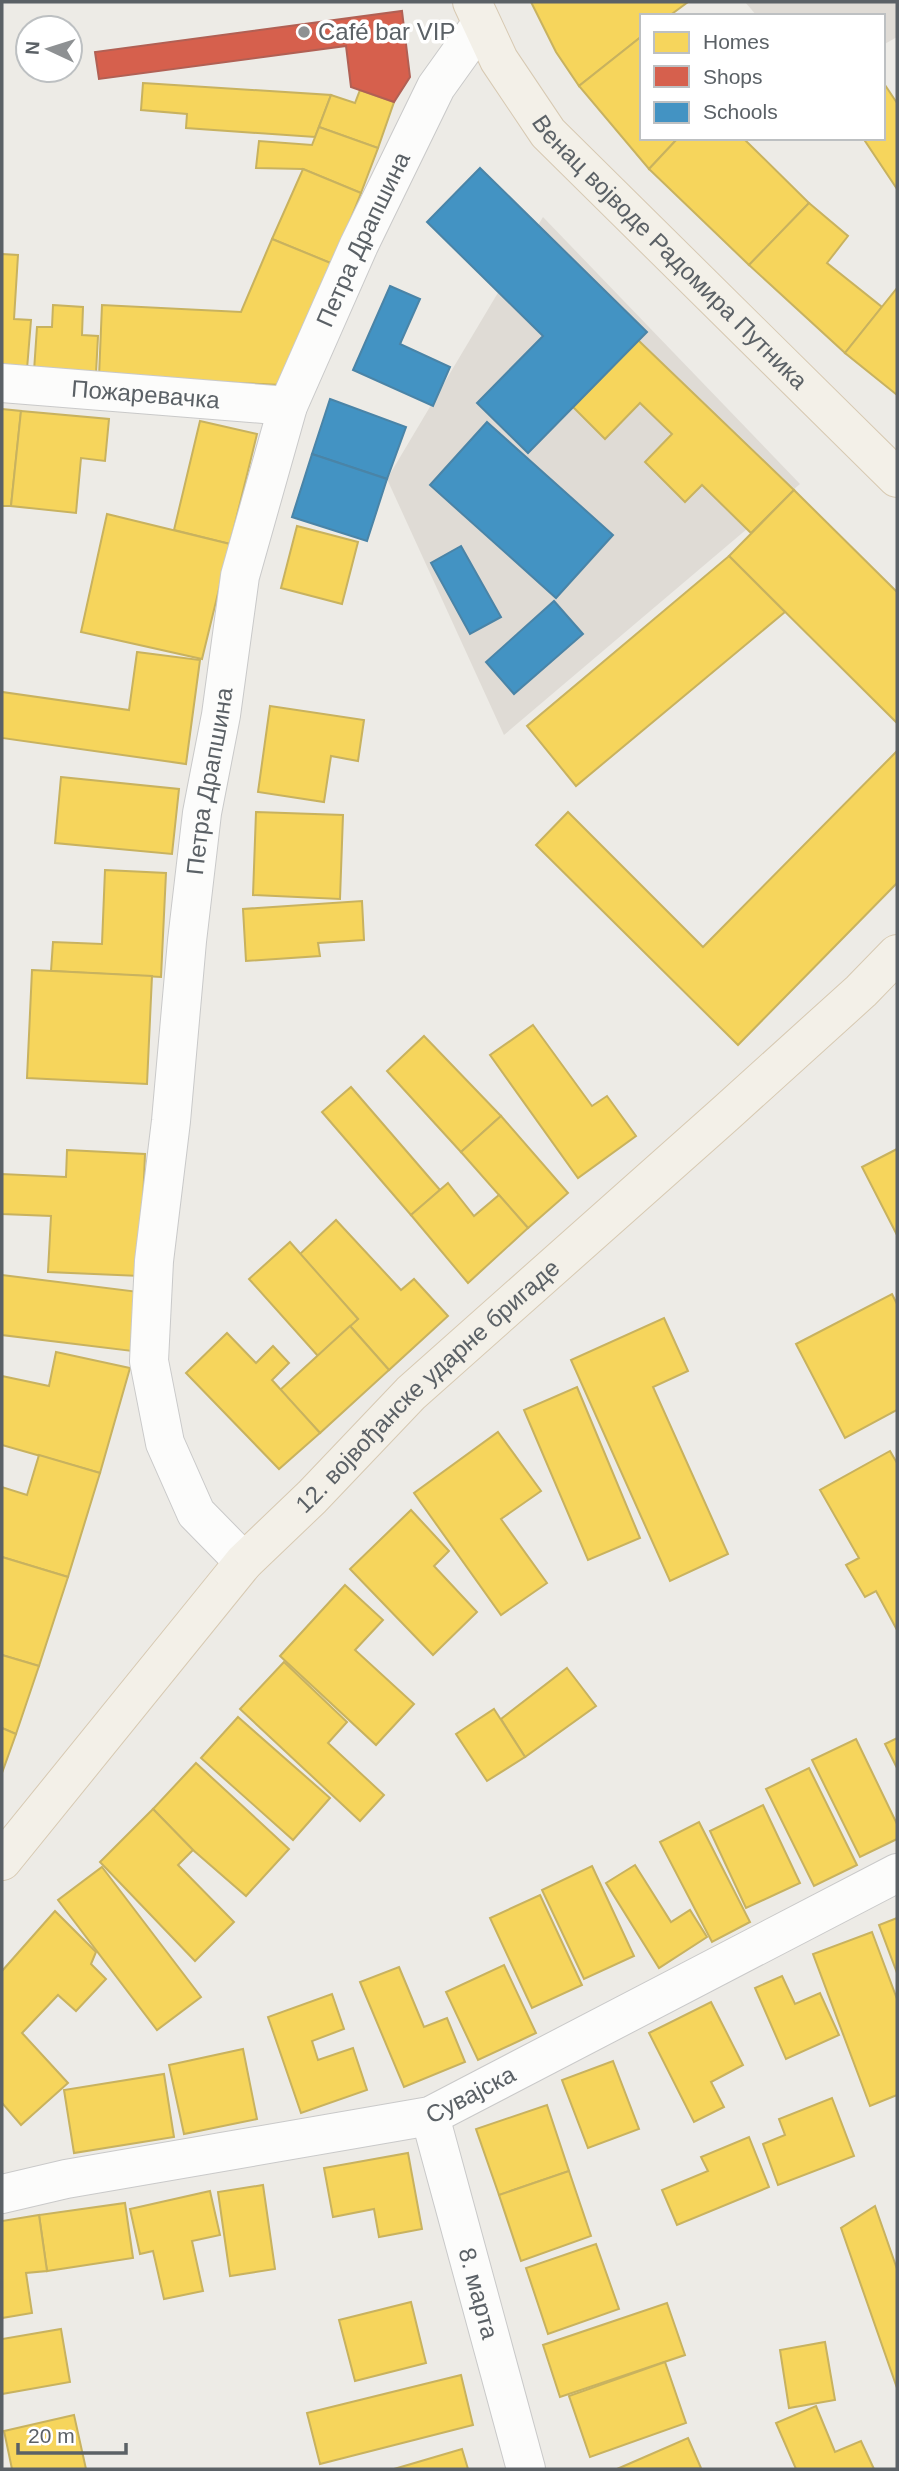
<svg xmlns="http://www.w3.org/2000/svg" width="899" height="2471" font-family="Helvetica,sans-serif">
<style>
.education{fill:#dfdbd5}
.homes{fill:#f6d55c;stroke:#c8b25f;stroke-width:2}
.shops{fill:#d6604d;stroke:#b16054;stroke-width:2}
.schools{fill:#4393c3;stroke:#4a84a7;stroke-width:2}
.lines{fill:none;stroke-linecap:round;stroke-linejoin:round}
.minor-casing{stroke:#c9c9c9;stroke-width:40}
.major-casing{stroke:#d7c9b2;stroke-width:40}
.minor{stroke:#fcfcfb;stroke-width:38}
.major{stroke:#f3f0e8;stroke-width:38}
.poi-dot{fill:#8e9193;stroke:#fff;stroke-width:2.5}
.labels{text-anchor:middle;stroke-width:7;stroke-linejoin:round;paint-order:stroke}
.poi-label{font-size:24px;fill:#5b6166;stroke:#fff;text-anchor:start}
.street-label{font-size:24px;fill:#5b6166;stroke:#fff}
</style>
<rect width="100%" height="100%" fill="#edebe6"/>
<!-- education -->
<g class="education">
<path d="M745,2h152v35l-14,8v-29h-126z"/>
<path d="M543,217l257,267 -296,251 -117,-256z"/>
</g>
<!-- homes -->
<g class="homes">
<path d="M531,2h157l-19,14h-27v20l-63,50 -23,-34z"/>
<path d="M642,36v102h36l-29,31 -70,-83z"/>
<path d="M883,82l14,21v86l-34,-51h20z"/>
<path d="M143,83l188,12 -16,42 -129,-9 1,-14 -46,-4z"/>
<path d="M360,90l34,12 -16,46 -59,-21 12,-32 24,8z"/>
<path d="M319,127l59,21 -17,45 -58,-24 -47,-1 3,-27 53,4z"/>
<path d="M678,138h65l66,65 -60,62 -100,-96z"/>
<path d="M303,169l58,24 -28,71 -61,-25z"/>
<path d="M809,203l39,33 -21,27 55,44 -37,46 -96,-88z"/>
<path d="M272,239l61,25 -50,121 -184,-8 3,-72 139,7z"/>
<path d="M2,254l16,1 -4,64 17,1 -4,49 -25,-2z"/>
<path d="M897,288v107l-52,-42z"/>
<path d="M53,305l30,2 -1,28 16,1 -2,37 -62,-2 3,-44h15z"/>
<path d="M638,340l156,150 -43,43 -49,-48 -17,17 -40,-40 27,-28 -32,-31 -35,36 -32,-32z"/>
<path d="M2,409l19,2 -10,95h-9z"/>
<path d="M21,411l88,8 -4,42 -24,-3 -5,55 -65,-7z"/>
<path d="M200,421l57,13 -27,110 -56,-14z"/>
<path d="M794,490l103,102v131l-168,-167z"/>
<path d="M107,514l123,30 -28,115 -121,-27z"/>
<path d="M297,526l61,16 -16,62 -61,-16z"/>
<path d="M729,556l56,56 -209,174 -49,-60z"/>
<path d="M137,652l63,8 -14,104 -184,-26v-46l127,18z"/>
<path d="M270,706l94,14 -6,41 -27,-5 -7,46 -66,-10z"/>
<path d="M897,751v132l-159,162 -202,-200 32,-33 135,135z"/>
<path d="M61,777l118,12 -7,65 -117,-11z"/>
<path d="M256,812l87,3 -3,84 -87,-4z"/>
<path d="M105,870l61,3 -5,104 -110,-6 2,-29 49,2z"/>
<path d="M362,901l2,39 -46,3 2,13 -74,5 -3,-52z"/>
<path d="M32,970l120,6 -5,108 -120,-6z"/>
<path d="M533,1025l59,81 15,-10 29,40 -58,42 -88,-123z"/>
<path d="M424,1036l77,80 -40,36 -74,-81z"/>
<path d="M351,1087l89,103 -29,25 -89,-103z"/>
<path d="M501,1116l67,77 -40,35 -67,-76z"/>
<path d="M897,1149v86l-35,-68z"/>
<path d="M67,1150l78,4 -5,122 -92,-4 3,-56 -49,-2v-40l64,3z"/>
<path d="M448,1183l26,33 25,-21 29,33 -60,55 -57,-68z"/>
<path d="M336,1220l65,70 13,-11 34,37 -59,54 -39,-44 8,-7 -58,-65z"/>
<path d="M290,1242l68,77 -40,37 -69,-77z"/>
<path d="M2,1275l137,17 -7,59 -130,-16z"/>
<path d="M892,1294l5,10v106l-52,28 -49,-94z"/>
<path d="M664,1318l24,53 -35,16 75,167 -58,27 -99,-221z"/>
<path d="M350,1326l39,44 -69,63 -40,-43z"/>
<path d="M227,1333l29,30 17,-17 16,17 -17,17 48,53 -41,36 -93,-96z"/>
<path d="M56,1352l74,16 -30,105 -98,-28v-69l47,10z"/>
<path d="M577,1387l63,151 -52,22 -64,-150z"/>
<path d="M498,1432l43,59 -40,28 46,64 -46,32 -87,-122z"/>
<path d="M890,1451l7,12v167l-21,-39 -11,6 -19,-32 13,-7 -39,-68z"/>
<path d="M39,1455l61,18 -32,104 -66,-20v-70l25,8z"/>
<path d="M411,1510l38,41 -15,15 43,46 -44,43 -83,-86z"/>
<path d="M2,1557l66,20 -29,89 -37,-11z"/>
<path d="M345,1585l38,35 -28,30 59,54 -38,41 -96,-89z"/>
<path d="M2,1655l37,11 -23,68 -14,-6z"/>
<path d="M284,1662l63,60 -19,21 56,52 -24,26 -120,-112z"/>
<path d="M567,1668l29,38 -71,51 -24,-38z"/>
<path d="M494,1709l31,48 -38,24 -31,-47z"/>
<path d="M238,1717l92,81 -37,42 -92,-82z"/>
<path d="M2,1728l14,6 -14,39z"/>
<path d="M897,1738v30l-12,-24z"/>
<path d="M856,1739l41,85v15l-37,18 -48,-97z"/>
<path d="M196,1763l93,86 -43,47 -53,-46 -40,-41z"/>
<path d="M809,1768l48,97 -43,21 -48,-97z"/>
<path d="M763,1805l37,78 -54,25 -36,-77z"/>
<path d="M153,1809l40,41 -15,15 56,57 -39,39 -95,-99z"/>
<path d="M699,1822l51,100 -38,20 -52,-100z"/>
<path d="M635,1865l36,57 19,-12 17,27 -48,31 -53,-85z"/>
<path d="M592,1866l42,90 -50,23 -42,-89z"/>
<path d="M102,1867l99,130 -44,33 -99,-130z"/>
<path d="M540,1895l42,90 -50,23 -42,-90z"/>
<path d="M55,1911l41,41 -5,12 15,15 -30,32 -18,-16 -36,38 46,50 -47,42 -19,-22v-132z"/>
<path d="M897,1918v55l-18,-48z"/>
<path d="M872,1932l25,67v96l-27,11 -57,-152z"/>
<path d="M504,1965l32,68 -58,27 -32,-68z"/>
<path d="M399,1967l25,60 23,-9 18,44 -61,25 -44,-105z"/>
<path d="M782,1976l13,28 25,-11 19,42 -53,24 -31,-71z"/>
<path d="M332,1994l12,35 -32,12 6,19 35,-12 14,42 -66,23 -33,-96z"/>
<path d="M711,2002l32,63 -32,17 13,25 -30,15 -45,-89z"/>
<path d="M243,2049l14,70 -73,15 -15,-69z"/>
<path d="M613,2061l26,68 -51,19 -26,-68z"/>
<path d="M164,2074l10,63 -100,16 -10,-63z"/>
<path d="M832,2098l22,58 -76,29 -15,-41 22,-9 -6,-16z"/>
<path d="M547,2105l22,66 -70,24 -23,-66z"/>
<path d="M749,2137l20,50 -92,38 -15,-35 46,-19 -7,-14z"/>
<path d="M408,2153l14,76 -43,8 -5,-28 -41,8 -9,-49z"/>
<path d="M569,2171l22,65 -70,25 -22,-66z"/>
<path d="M263,2185l12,84 -45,7 -12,-84z"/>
<path d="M210,2191l10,44 -28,6 11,50 -39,8 -11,-48 -13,3 -10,-45z"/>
<path d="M125,2203l8,55 -86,13 -8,-56z"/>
<path d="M875,2206l22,63v119l-56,-160z"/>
<path d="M39,2215l8,56 -21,2 6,40 -30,5v-97z"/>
<path d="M596,2244l23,65 -71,25 -22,-66z"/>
<path d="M411,2302l15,61 -71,18 -16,-61z"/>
<path d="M667,2303l18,52 -125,42 -17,-52z"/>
<path d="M61,2329l9,53 -68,12v-55z"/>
<path d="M825,2342l10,58 -46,8 -9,-58z"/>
<path d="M665,2362l21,61 -96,34 -21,-61z"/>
<path d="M461,2375l12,50 -153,39 -13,-51z"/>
<path d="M816,2406l19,46 26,-11 13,28h-78l-20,-46z"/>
<path d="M74,2415l12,54h-74l-8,-38z"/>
<path d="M688,2438l13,30 -84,1z"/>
<path d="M462,2449l6,20h-74z"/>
</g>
<!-- shops -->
<path class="shops" d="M402,11l8,66 -16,25 -43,-15 -5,-41 -247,33 -4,-27z"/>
<!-- schools -->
<g class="schools">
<path d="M480,168l167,164 -119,121 -51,-50 66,-67 -116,-114z"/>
<path d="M390,286l30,13 -20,45 50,23 -17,39 -80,-36z"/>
<path d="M330,399l76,28 -19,52 -75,-25z"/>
<path d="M487,422l126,113 -57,63 -126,-113z"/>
<path d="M312,454l75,25 -20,62 -75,-24z"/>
<path d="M461,546l40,71 -31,17 -39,-71z"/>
<path d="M554,601l29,33 -69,60 -28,-32z"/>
</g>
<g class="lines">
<defs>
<g id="minor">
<path id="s1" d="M2,383l286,23"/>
<path id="s2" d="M244,1562l-48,-49 -31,-70 -16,-82 5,-100 17,-140 16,-180 15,-128 19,-98 19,-139 48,-170 71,-161 77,-158 45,-63"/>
<path id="s3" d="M430,2116l96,353"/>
<path id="s4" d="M2,2194l64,-15 364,-63 467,-243"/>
</g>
<g id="major">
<path id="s5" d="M472,2l27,58 49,73 349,345"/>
<path id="s6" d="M2,1861l242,-299 68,-65 99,-104 314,-279 136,-123 36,-37"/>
</g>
</defs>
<!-- minor casing -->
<use href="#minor" class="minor-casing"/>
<!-- major casing -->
<use href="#major" class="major-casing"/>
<!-- minor -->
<use href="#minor" class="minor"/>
<!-- major -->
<use href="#major" class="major"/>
</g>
<!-- markers -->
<circle class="poi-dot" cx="304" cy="32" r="7"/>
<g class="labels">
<!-- poi labels -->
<g class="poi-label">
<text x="318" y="40">Café bar VIP</text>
</g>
<!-- street labels -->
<g class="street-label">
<text dy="8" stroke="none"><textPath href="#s2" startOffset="1379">Петра Драпшина</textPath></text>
<text dy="8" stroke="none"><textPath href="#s5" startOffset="322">Венац војводе Радомира Путника</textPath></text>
<text dy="8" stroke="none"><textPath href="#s1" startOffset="144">Пожаревачка</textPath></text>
<text dy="8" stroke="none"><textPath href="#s2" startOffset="812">Петра Драпшина</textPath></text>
<text dy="8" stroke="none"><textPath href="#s6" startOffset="639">12. војвођанске ударне бригаде</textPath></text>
<text dy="8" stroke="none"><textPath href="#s4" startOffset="481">Сувајска</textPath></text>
<text dy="8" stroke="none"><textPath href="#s3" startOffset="184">8. марта</textPath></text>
</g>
</g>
<!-- border -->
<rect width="899" height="2471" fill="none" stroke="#5b6166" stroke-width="7"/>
<!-- legend -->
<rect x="640" y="14" width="245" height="126" fill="#ffffff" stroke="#bdc0c2" stroke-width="2"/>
<rect x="654" y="32" width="35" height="21" fill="#f6d55c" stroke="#bdc0c2" stroke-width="2"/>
<text x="703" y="49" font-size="21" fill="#5b6166">Homes</text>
<rect x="654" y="66" width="35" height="21" fill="#d6604d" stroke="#bdc0c2" stroke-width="2"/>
<text x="703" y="84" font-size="21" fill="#5b6166">Shops</text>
<rect x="654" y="102" width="35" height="21" fill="#4393c3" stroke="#bdc0c2" stroke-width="2"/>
<text x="703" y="119" font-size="21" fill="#5b6166">Schools</text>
<!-- north arrow -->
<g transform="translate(49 49) rotate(274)"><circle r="33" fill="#ffffff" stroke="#bdc0c2" stroke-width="2"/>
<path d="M0-5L12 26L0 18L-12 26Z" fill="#8e9193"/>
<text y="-10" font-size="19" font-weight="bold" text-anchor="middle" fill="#5b6166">N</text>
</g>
<!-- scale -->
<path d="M18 2443v10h108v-10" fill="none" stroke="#5b6166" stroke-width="3.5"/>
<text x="28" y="2443" font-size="21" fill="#5b6166" stroke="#ffffff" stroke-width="5" paint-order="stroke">20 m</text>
</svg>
